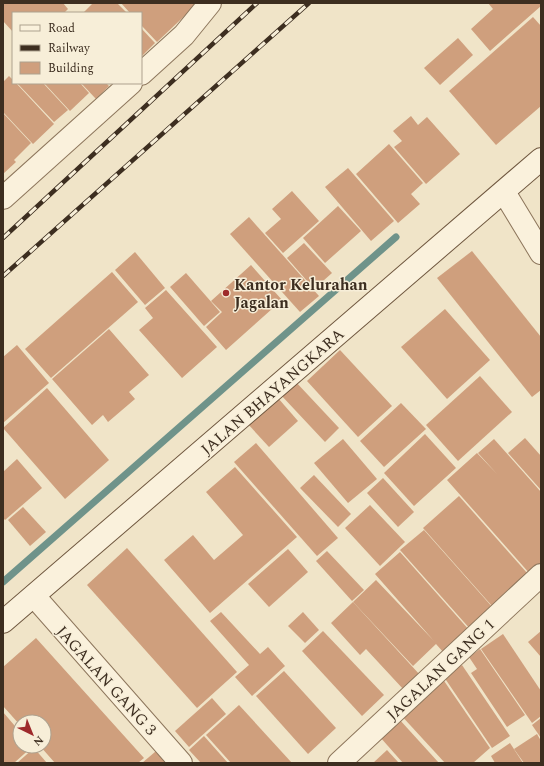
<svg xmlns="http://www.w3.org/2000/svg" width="544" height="766" font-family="Spectral,serif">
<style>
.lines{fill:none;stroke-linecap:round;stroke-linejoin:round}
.stream{stroke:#6f938a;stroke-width:7}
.building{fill:#cf9f7d}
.street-casing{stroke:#8d765c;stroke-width:24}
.secondary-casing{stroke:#6f573f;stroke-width:24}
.street{stroke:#faf1dc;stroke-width:22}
.secondary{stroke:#faf1dc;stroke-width:22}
.rail-casing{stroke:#3d2e20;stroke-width:4.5}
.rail{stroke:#f7eed8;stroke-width:3;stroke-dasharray:9;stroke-linecap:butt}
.poi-dot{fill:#9e2a2b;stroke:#f7eed8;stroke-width:1.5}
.labels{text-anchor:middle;stroke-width:3;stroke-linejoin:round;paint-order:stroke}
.poi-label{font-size:16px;font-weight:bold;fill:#3d2e20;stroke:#f7eed8;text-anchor:start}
.street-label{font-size:16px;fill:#3d2e20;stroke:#f7eed8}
</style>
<rect width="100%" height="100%" fill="#f0e4c8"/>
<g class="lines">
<!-- stream -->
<path class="stream" d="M3,582l393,-345"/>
</g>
<!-- building -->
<g class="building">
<path d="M3,3h60l5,6 -4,4h-51v19l-10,-11z"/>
<path d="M93,3h24l10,10h-44z"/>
<path d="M121,3h72l2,3 -38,36 -16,-17v-12h-11z"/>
<path d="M488,3h53v3l-51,45 -19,-22 22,-20z"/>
<path d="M533,17l8,9v80l-45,39 -47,-54z"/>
<path d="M141,28l14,15 -14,14z"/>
<path d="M458,38l15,17 -33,30 -16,-17z"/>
<path d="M9,76l4,4v3h3l38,41 -21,20 -30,-32v-30z"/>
<path d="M17,83h26l25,27 -14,12z"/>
<path d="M44,83h36l9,10 -19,18z"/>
<path d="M81,83h25l3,3 -13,13z"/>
<path d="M3,113l28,30 -17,17 2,2 -13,12z"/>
<path d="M411,116l7,9 9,-8 33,37 -34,30 -32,-37 8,-6 -9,-10z"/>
<path d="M389,144l34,39 -12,11 9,10 -22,19 -42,-49z"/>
<path d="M348,168l46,53 -23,20 -46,-54z"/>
<path d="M292,191l27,30 -36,32 -18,-20 16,-14 -9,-10z"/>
<path d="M338,206l23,25 -36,32 -22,-25z"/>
<path d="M249,217l70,79 -19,16 -70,-78z"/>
<path d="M304,243l28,30 -18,16 -27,-31z"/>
<path d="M472,251l69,86v53l-9,7 -95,-119z"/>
<path d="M135,252l30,36 -20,17 -30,-35z"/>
<path d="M251,265l31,35 -56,50 -20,-23 16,-15 -11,-11z"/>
<path d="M112,272l26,30 -87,76 -26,-29z"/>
<path d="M186,273l34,39 -16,14 -34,-39z"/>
<path d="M166,290l51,57 -35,31 -43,-48 14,-12 -8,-10z"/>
<path d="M445,309l45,51 -43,39 -46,-52z"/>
<path d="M109,329l40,46 -20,17 6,7 -27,23 -5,-7 -11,10 -40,-46z"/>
<path d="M17,345l32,38 -46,40v-66z"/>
<path d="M340,350l52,56 -34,31 -51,-56z"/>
<path d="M480,376l32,36 -54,49 -32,-36z"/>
<path d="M294,380l45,48 -14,14 -45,-48z"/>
<path d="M47,388l62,72 -44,39 -62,-71z"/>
<path d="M278,398l20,23 -29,26 -22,-24z"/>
<path d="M401,403l25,26 -42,38 -24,-26z"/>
<path d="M425,434l31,34 -42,38 -30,-33z"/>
<path d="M525,438l16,18v34l-33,-37z"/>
<path d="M343,439l34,40 -29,24 -34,-40z"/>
<path d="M494,439l47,53v72l-11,10 -83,-94 30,-27 20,21 -19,-21z"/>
<path d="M256,443l82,95 -21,18 -83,-94z"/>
<path d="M17,459l25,29 -37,32 -2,-2v-46z"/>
<path d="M235,467l62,70 -87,76 -46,-53 29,-25 21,25 29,-25 -37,-43z"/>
<path d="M314,475l37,39 -13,13 -38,-39z"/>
<path d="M383,478l31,34 -16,15 -31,-34z"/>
<path d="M459,496l69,78 -36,32 -69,-78z"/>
<path d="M370,505l35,37 -25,24 -35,-38z"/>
<path d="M23,507l23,25 -16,14 -22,-26z"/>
<path d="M424,530l70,79 -23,21 -71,-80z"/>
<path d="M127,548l110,124 -40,36 -110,-123z"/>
<path d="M288,549l20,23 -39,35 -21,-23z"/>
<path d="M327,551l37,39 -12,11 -36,-40z"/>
<path d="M400,552l70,79 -26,22 -8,-9 -23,22 -60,-64 23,-22 58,61 -59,-67z"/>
<path d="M353,602l67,73 -16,15 -38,-41 -6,6 -29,-32z"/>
<path d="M221,612l39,42 8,-7 17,19 -33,30 -17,-19 14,-12 -39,-44z"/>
<path d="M303,612l16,18 -14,13 -17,-17z"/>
<path d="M323,631l61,64 -22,21 -60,-65z"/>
<path d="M541,631v26l-13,-15z"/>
<path d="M503,634l38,57v25l-9,7 -51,-74z"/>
<path d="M36,638l108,120 -6,5h-83l-15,-17h4v-24h-24v3l-17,-19v-39z"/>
<path d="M480,649l45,66 -18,12 -36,-54 6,-4 -8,-12z"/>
<path d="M462,665l48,71 -18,12 -48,-71z"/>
<path d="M284,671l52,57 -28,26 -52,-58z"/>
<path d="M440,675l50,73 -17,15h-28l-46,-50z"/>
<path d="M212,698l14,16 -37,33 -14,-16z"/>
<path d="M239,705l53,58h-61l-25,-28z"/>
<path d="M3,712l17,20v14h13l-19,17h-11z"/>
<path d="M541,718v20l-9,-13z"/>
<path d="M399,719l40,44h-36l-23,-26z"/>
<path d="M537,734l4,7v22h-17l-10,-14z"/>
<path d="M204,736l24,27h-27l-12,-13z"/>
<path d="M510,743l13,20h-28l-4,-7z"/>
<path d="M162,746l8,17h-28z"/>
<path d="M34,748l13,15h-30z"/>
<path d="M387,750l12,13h-26z"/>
</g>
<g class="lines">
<defs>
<g id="street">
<path d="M141,74l43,-39 26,-32"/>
<path d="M504,192l37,61"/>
<path d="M3,198l128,-115"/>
<path d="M34,596l147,167"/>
<path d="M339,763l202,-188"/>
</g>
<path id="secondary" d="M3,622l538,-463"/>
</defs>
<!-- street casing -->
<use href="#street" class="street-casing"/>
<!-- secondary casing -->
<use href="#secondary" class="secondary-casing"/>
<!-- street -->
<use href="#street" class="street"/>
<!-- secondary -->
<use href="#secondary" class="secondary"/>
<defs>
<g id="rail">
<path d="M3,238l254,-235"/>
<path d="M3,276l306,-273"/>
</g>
</defs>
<!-- rail casing -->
<use href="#rail" class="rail-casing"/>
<!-- rail -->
<use href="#rail" class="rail"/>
</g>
<!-- markers -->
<circle class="poi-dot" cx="226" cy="293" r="4"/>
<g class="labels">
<!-- poi labels -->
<g class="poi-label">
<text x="234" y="290">Kantor Kelurahan<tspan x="234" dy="18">Jagalan</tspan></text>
</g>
<!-- street labels -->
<g class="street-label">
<text transform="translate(272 391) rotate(-41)" y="6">JALAN BHAYANGKARA</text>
<text transform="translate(440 669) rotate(-43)" y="6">JAGALAN GANG 1</text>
<text transform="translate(107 680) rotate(48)" y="6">JAGALAN GANG 3</text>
</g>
</g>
<!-- border -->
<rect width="544" height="766" fill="none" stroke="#3d2e20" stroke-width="8"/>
<!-- legend -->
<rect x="12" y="12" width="130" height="72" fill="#f7eed8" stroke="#ada18e"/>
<rect x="20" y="25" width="20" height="6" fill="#faf1dc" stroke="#ada18e"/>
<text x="48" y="32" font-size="12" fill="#3d2e20">Road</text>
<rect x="20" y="45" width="20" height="6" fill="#3d2e20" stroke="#ada18e"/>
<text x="48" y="52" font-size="12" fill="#3d2e20">Railway</text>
<rect x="20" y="62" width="20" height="12" fill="#cf9f7d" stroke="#ada18e"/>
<text x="48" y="72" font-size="12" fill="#3d2e20">Building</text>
<!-- north arrow -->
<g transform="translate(32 734) rotate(137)"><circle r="19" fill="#f7eed8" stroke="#ada18e"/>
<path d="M0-3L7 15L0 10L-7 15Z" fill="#9e2a2b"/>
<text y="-6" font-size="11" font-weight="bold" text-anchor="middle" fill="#3d2e20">N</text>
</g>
</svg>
